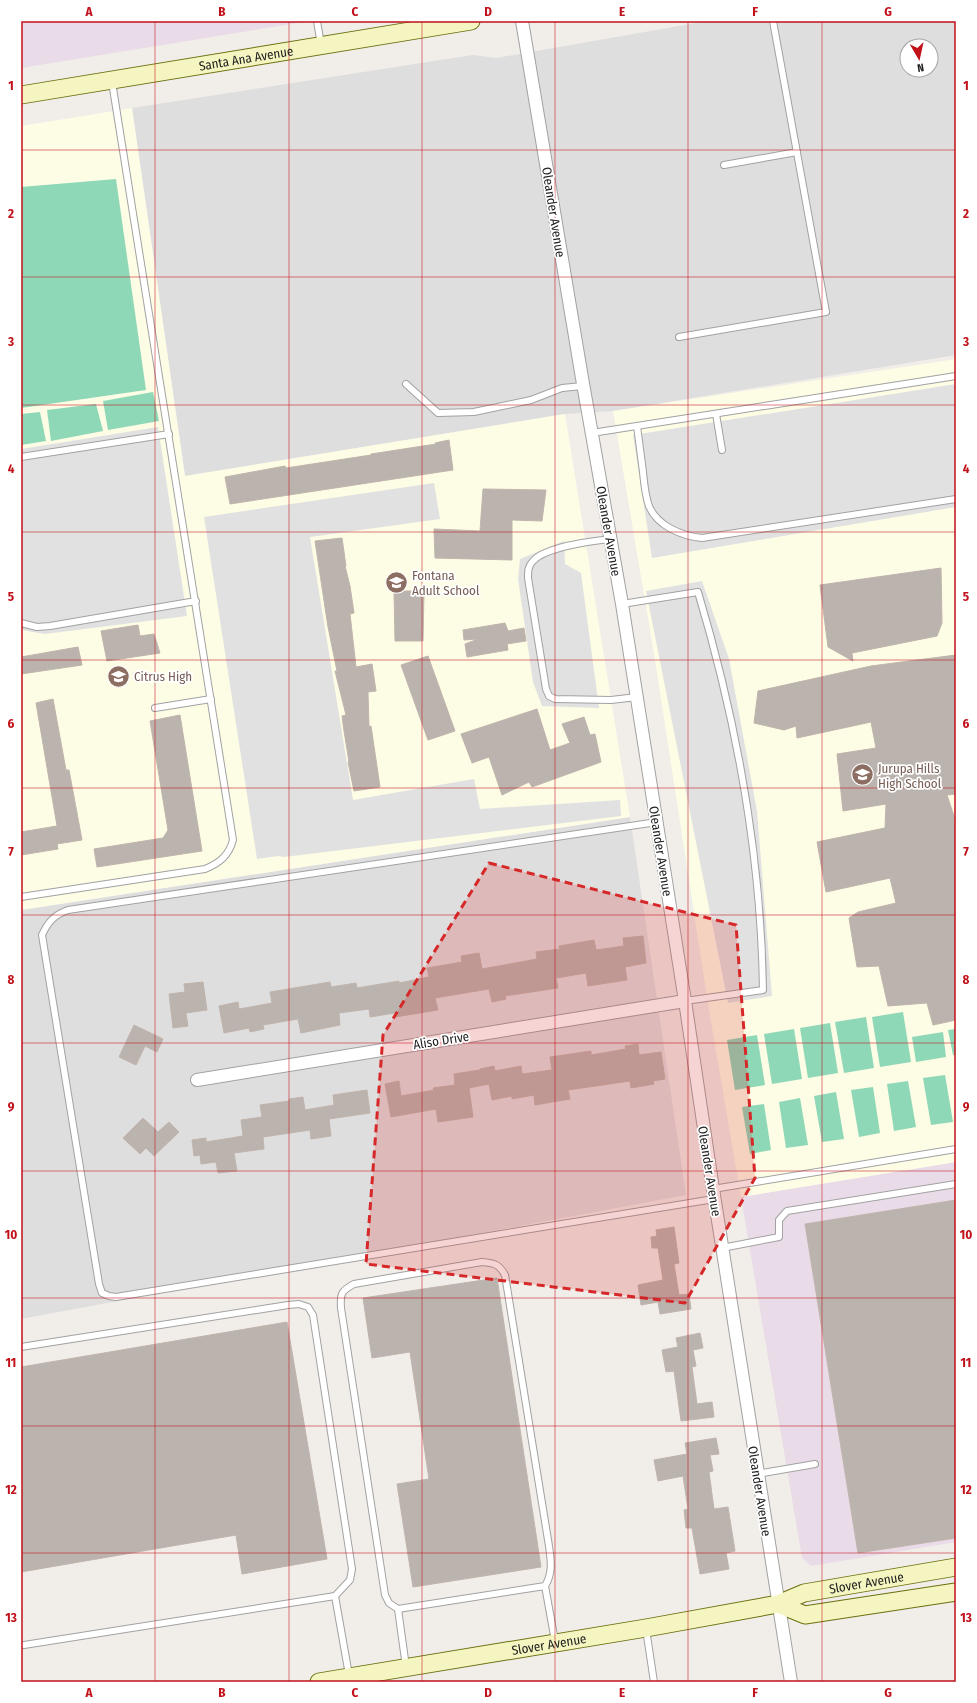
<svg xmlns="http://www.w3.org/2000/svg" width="977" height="1703" font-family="'Fira Sans Condensed',sans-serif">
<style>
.residential{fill:#dfdede;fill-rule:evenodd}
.industrial{fill:#e9dbe7}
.education{fill:#fdfce5}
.pitch{fill:#8ed8b8}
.parking{fill:#e1e1e1}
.building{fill:#bab3ae;stroke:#c1b4ac}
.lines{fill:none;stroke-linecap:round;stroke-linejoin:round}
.lane-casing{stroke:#a2a2a2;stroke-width:8}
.street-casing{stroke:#a2a2a2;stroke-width:14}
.secondary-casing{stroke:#6b710f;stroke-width:19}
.lane{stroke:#fff;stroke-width:6}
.street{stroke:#fff;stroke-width:12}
.secondary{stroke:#f5f5c2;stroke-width:17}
.marked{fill:#d62828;fill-opacity:0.2;stroke:#d62828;stroke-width:3;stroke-dasharray:8 5;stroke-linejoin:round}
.grid{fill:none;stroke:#c1111a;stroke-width:1;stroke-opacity:0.55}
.labels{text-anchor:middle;stroke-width:3.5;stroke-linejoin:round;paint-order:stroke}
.street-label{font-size:13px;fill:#212121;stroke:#fff}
.education-label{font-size:13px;fill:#785e54;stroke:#fff;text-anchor:start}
.neatline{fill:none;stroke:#c1111a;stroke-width:1.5}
.grid-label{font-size:13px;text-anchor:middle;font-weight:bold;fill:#c1111a}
</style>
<rect width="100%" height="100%" fill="#f1ede9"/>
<!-- residential -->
<g class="residential">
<path d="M707,21h249v334l-343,56 -48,3 -380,62 -53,-368 341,-53 23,3zM907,46h24v24h-24z"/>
<path d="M630,817l56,378 -665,124v-409z"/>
</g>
<!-- industrial -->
<g class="industrial">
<path d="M21,21h289l-289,47z"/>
<path d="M956,1162v380l-145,24 -9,-8 -61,-361z"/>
</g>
<!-- education -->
<g class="education">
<path d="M132,108l53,368 380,-62 65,403 -609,93v-784z"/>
<path d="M956,359v803l-215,35 -32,-187 -55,-356 -41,-243z"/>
</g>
<!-- pitch -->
<g class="pitch">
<path d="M116,179l30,211 -125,18v-221z"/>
<path d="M153,392l6,29 -51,9 -5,-29z"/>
<path d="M96,404l7,27 -52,10 -4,-31z"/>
<path d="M40,412l6,29 -25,4v-31z"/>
<path d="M903,1012l8,50 -31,5 -8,-50z"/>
<path d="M866,1017l8,51 -30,5 -9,-51z"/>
<path d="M830,1023l8,50 -30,5 -8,-50z"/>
<path d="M794,1029l8,50 -30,5 -8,-50z"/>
<path d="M956,1029v26h-3l-5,-25z"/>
<path d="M943,1032l3,25 -30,5 -4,-25z"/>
<path d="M757,1035l8,50 -30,5 -8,-50z"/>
<path d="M945,1075l8,47 -22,3 -8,-47z"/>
<path d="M908,1081l8,46 -22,4 -7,-47z"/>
<path d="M873,1087l7,46 -21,4 -8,-47z"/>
<path d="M836,1092l8,47 -22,3 -8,-46z"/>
<path d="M800,1098l8,47 -22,3 -7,-46z"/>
<path d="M764,1104l7,46 -21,4 -8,-47z"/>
</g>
<!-- parking -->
<g class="parking">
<path d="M956,384v123l-304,51 -19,-123z"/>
<path d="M158,427l29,189 -142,18 -24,-4v-181z"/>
<path d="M434,483l6,36 -130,18 43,263 121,-21 6,30 140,-9 1,16 -337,41 -6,-1 -21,3 -53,-342z"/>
<path d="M564,541l1,23 16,9 18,135 -57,-2 -9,-24 -15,-103 2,-20z"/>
<path d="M702,581l27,78 28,152 15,185 -44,7 -82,-412z"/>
</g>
<!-- building -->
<g class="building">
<path d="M449,440l4,30 -223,34 -5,-27 60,-11 1,2 85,-13v-1l65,-10 -1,-1z"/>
<path d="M483,489l63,1 -4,31 -30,-1v40l-77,-2 -1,-29 46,2z"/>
<path d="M342,538l4,28h-1l5,20 4,27 -4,1 6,53 16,-3 4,27 -8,1 1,35 2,-1 9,61 -26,4 -6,-29h1l-5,-31 -2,-15 4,-1 -11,-44h2l-9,-44 -13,-86z"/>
<path d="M941,568l1,55 -5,13 -85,17 1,8 -25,-14 -8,-62z"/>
<path d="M394,591h30l-1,50h-28z"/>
<path d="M505,623l3,8 16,-3 2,13 -19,3 1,6 -41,7 -2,-13 13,-5 -14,1 -1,-10z"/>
<path d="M138,625l2,11 14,-2 6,19 -53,8 -6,-30z"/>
<path d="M78,647l4,18 -61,9v-17z"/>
<path d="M956,655v139l-9,1 9,27v198l-23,5 -6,-22 -39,3 -9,-40 -22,1 -8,-49 9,-6 38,-9 -6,-25 -64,14 -9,-50 68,-14 1,-24 -43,7 -6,-57 39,-6 -5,-26 -74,16 -1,-12 -12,4 -30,-7 4,-32 113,-25z"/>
<path d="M428,656l27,75 -27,9 -27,-75z"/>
<path d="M53,699l13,71h3l13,70 -25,4 1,5 -37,6v-23l36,-6 -21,-123z"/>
<path d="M537,709l13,41 20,-7 -8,-19 22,-7 6,18 5,-1 6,28 -69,25 -3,-5 -27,13 -13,-38 -17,6 -11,-29z"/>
<path d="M180,715l22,136 -105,16 -3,-18 69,-11 5,-8 -18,-109z"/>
<path d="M643,936l3,27 -21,4 2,13 -39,6 -2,-13 -30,5 2,10 -53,8 1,3 -14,3 -3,-13 -54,9 3,12 -43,7v-4l-25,4 -1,-8 -30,4 1,12 -39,8 -3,-14 -35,6 1,4 -14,3 -1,-4 -25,5 -5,-27 19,-4 1,7 33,-6 -2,-11 60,-10 1,5 25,-4 1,5 42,-7v2l30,-6 -2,-9 35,-6 -1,-6 18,-3 3,16 55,-10 -1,-7 24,-3 -1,-3 35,-6 2,10 28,-4 -1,-8z"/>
<path d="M203,982l4,28 -21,3 2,13 -15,2 -4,-34 16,-2 -1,-8z"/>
<path d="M134,1025l29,14 -6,13 -12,-6 -9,19 -17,-8z"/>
<path d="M638,1044l1,11 22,-3 4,27 -12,2 1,3 -23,4 -1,-7 -62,9 2,9 -35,6 -1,-10 -22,4v-3l-20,4 -3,-16 -20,4 4,29 -35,5 -2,-13 -45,8 -6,-33 14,-3 2,15 33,-6 -1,-2 22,-3 -1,-11 26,-4v-1l14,-3 1,5 26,-5 1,8 30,-4 -2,-13 41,-6v4l35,-6 -1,-3z"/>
<path d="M367,1090l3,23 -41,6 2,17 -20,3 -1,-9 -47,7 1,12 -30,4 3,18 -19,2 -2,-11 -15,2 -1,-9 -6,1 -2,-16 14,-2v4l37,-6 -2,-16 21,-3 -2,-12 29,-4v-2l14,-2 2,13 29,-5 -1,-10z"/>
<path d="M143,1118l15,14 11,-10 10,10 -25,24 -8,-8 -6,6 -17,-16z"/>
<path d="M956,1200v338l-98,15 -53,-329z"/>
<path d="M674,1227l5,36 -5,1 5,31 10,-1 2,15 -31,5 -2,-12 -17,3 -3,-20 25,-5 -5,-32h-6l-1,-11 6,-1 -1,-6z"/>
<path d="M497,1278l44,289 -128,20 -16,-103 32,-5 -19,-127 -38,6 -9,-60z"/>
<path d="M287,1322l40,237 -85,15 -6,-39 -215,37v-205z"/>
<path d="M700,1333l3,15 -10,2 3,16 -4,1 5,37 15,-2 2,15 -33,4 -7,-50 -8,1 -4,-22 16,-3 -2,-9z"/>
<path d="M716,1438l3,16 -9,1 3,16 -4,1 5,37 14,-2 7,44 -9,2 3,16 -29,5 -8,-46h-6l-2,-18 4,-1 -5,-33 -25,5 -4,-21 33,-6 -2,-11z"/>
</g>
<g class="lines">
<defs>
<g id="lane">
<path d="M317,21l4,24"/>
<path d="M724,165l73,-13"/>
<path d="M679,337l147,-25 -53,-291"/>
<path d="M406,384l32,29 36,-1 57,-12 31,-12 21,-2"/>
<path d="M716,414l6,36"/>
<path d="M637,426c2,16 4,31 6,46 1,11 2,23 6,34 8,20 33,30 53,32l254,-39"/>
<path d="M592,433l364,-57"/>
<path d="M21,457l148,-23"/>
<path d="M611,539c-19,2 -66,8 -78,22 -5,5 -5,10 -5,17l18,111 3,7 6,3 56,1 26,-3"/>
<path d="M622,604l76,-12c38,127 63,265 65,398l-78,11"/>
<path d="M21,623l16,4 13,-1 146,-25"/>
<path d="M155,708l56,-9"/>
<path d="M657,822l-589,88c-14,5 -20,12 -26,25l57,349 3,9 7,3 7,1 598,-98"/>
<path d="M21,897l184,-28c15,-6 24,-14 28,-29l-121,-758"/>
<path d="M713,1189l243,-40"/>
<path d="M722,1248l57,-11v-17l8,-9 169,-27"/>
<path d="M21,1347l267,-42 11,-1 9,3 5,8 39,254 -2,11 -15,16 -311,49"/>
<path d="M757,1474l58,-10"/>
<path d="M545,1586l-147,23 -9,-6 -4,-8 -44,-287c-1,-14 0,-17 13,-24l128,-22c12,1 17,2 23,13l44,271c2,15 4,27 -4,40l10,55"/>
<path d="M335,1596l14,79"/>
<path d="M398,1609l8,58"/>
<path d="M646,1629l8,53"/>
</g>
<g id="street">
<path d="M522,21l60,357 40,226 63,397 28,188 78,493"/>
<path d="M197,1080l488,-79"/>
</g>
<g id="secondary">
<path id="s1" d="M21,95l450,-74"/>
<path d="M778,1604l27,11 151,-23"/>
<path id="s2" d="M319,1682l327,-54 132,-24 26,-11 152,-26"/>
</g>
</defs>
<!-- lane casing -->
<use href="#lane" class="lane-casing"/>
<!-- street casing -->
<use href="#street" class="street-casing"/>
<!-- secondary casing -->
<use href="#secondary" class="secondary-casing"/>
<!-- lane -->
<use href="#lane" class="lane"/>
<!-- street -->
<use href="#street" class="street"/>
<!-- secondary -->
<use href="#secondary" class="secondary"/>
</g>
<!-- marked area -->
<path class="marked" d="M489,863l247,62 19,253 -70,125 -319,-39 17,-229z"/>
<!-- grid -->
<path class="grid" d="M155,21v1661M289,21v1661M422,21v1661M555,21v1661M688,21v1661M822,21v1661M21,150h935M21,277h935M21,405h935M21,532h935M21,660h935M21,788h935M21,915h935M21,1043h935M21,1171h935M21,1298h935M21,1426h935M21,1553h935"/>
<!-- icons -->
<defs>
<symbol id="school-disc" viewBox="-11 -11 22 22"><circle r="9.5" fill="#8d6e63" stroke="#fff"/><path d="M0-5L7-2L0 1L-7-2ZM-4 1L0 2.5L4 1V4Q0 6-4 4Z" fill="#fff"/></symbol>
</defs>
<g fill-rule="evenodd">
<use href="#school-disc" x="384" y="570" width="25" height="25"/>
<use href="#school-disc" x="106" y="664" width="25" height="25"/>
<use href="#school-disc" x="850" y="762" width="25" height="25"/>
</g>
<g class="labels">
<!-- street labels -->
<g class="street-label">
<text dy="5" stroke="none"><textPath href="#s1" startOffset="228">Santa Ana Avenue</textPath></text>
<text transform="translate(554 212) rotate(81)" y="5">Oleander Avenue</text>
<text transform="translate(609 531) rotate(80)" y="5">Oleander Avenue</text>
<text transform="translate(661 851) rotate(81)" y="5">Oleander Avenue</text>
<text transform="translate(441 1040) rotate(-9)" y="5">Aliso Drive</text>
<text transform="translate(710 1171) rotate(81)" y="5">Oleander Avenue</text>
<text transform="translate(760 1491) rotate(81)" y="5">Oleander Avenue</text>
<text dy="5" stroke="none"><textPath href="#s2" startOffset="557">Slover Avenue</textPath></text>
<text dy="5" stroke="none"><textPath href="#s2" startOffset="233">Slover Avenue</textPath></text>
</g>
<!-- education labels -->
<g class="education-label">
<text x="412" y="580">Fontana<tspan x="412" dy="15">Adult School</tspan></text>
<text x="134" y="681">Citrus High</text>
<text x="878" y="773">Jurupa Hills<tspan x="878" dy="15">High School</tspan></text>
</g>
</g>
<!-- border -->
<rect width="977" height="1703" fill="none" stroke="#ffffff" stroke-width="44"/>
<!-- north arrow -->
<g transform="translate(919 58) rotate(171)"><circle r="19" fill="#ffffff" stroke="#a6a6a6"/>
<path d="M0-3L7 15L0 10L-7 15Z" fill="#c1111a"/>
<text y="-6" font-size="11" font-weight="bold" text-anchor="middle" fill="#212121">N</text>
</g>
<rect x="22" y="22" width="933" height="1659" class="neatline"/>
<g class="grid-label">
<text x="89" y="16">A</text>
<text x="222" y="16">B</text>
<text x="355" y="16">C</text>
<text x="488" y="16">D</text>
<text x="622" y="16">E</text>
<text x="755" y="16">F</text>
<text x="888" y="16">G</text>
<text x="11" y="90">1</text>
<text x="966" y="90">1</text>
<text x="11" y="218">2</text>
<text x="966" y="218">2</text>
<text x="11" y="346">3</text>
<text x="966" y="346">3</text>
<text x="11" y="473">4</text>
<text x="966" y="473">4</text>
<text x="11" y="601">5</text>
<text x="966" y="601">5</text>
<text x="11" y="728">6</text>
<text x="966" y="728">6</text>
<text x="11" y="856">7</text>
<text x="966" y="856">7</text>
<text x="11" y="984">8</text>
<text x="966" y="984">8</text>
<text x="11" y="1111">9</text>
<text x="966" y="1111">9</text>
<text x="11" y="1239">10</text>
<text x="966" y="1239">10</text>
<text x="11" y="1367">11</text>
<text x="966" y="1367">11</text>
<text x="11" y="1494">12</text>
<text x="966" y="1494">12</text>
<text x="11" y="1622">13</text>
<text x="966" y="1622">13</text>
<text x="89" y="1697">A</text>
<text x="222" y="1697">B</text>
<text x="355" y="1697">C</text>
<text x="488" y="1697">D</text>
<text x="622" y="1697">E</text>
<text x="755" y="1697">F</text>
<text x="888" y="1697">G</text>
</g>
</svg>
